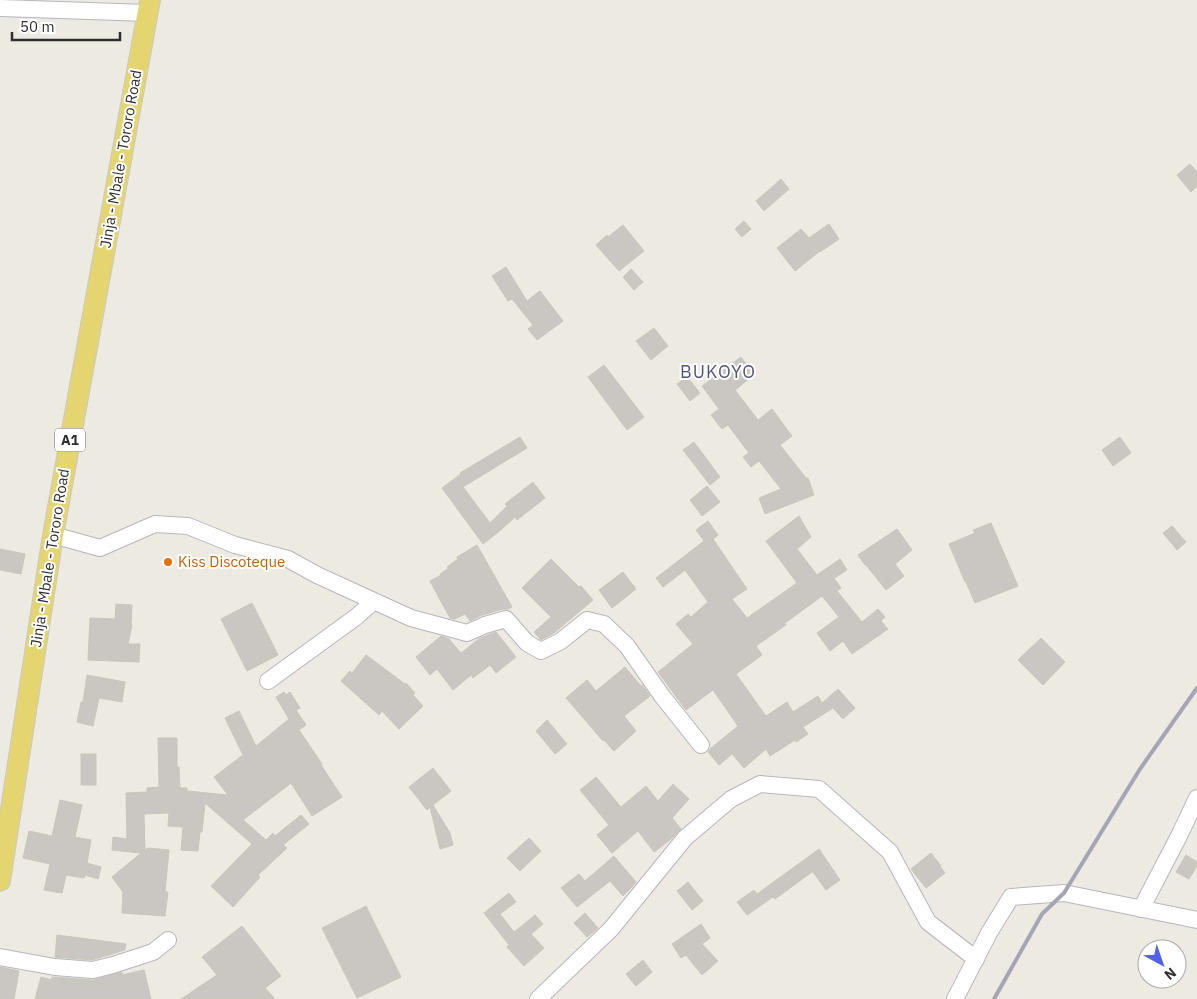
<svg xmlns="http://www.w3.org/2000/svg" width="1197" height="999" font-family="'IBM Plex Sans',sans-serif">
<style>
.building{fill:#cac6c1;stroke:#c9c6bb}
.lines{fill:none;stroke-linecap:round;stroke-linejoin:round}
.minor-casing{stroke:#b5b6c0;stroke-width:18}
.major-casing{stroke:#c9c9c9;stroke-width:22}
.minor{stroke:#fff;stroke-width:16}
.major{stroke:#e4d570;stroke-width:20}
.rail{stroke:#a5a5b6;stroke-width:4}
.food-dot{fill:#e8710a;stroke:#fff;stroke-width:2}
.labels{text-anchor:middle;stroke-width:4;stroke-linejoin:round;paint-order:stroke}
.shield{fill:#fff;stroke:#6d6d6d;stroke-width:1}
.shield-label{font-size:14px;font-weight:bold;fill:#2e2e2e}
.street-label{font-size:15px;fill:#2e2e2e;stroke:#fff}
.food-label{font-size:15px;fill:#c56008;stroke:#fff;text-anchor:start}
.quarter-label{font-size:18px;letter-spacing:1px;fill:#52557b;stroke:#fff}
</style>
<rect width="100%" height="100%" fill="#edeae2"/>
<!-- building -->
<g class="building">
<path d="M1190,164l7,8v14l-6,6 -14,-17z"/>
<path d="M781,179l8,10 -25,22 -8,-10z"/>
<path d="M744,221l7,8 -9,8 -7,-8z"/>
<path d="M829,224l10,15 -19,13v-1l-25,20 -18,-23 24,-19 8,9z"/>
<path d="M623,225l21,26 -25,20 -23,-26 11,-10 1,2z"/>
<path d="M506,267l21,34 13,-10 23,30 -26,19 -9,-11 5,-4 -21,-26 -4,2 -16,-25z"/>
<path d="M631,269l12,13 -9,8 -11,-13z"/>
<path d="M654,328l14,18 -17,14 -15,-19z"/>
<path d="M741,357l13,18 -19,15 23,30 14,-11 20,27 -12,9 26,33h2l6,17 -49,19 -6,-16 22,-9 -22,-28 -8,6 -8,-10 6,-4 -21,-28 -6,4 -11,-14 8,-6 -17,-23z"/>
<path d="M604,365l40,52 -17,13 -39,-53z"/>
<path d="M687,377l13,16 -10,8 -13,-17z"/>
<path d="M520,437l7,11 -64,39 27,36 17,-17 -2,-2 28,-22 12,16 -28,22 -2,-3 -13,12 -19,15 -41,-56 19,-14 -1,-1z"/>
<path d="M1120,437l11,16 -18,13 -11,-16z"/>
<path d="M694,442l26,35 -10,8 -27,-35z"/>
<path d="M707,486l13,16 -18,14 -12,-16z"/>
<path d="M799,516l12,21 -14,12 20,26 23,-16 7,11 -13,8 7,10 -4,3 25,31 16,-13 7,8 -4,4 7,8 -36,25 -9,-13 -13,10 -13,-18 22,-16 -17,-21 -37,27 1,2 -30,21 6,9 -26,19 30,42 21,-14 6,10 25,-16 4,7 16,-14 17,19 -12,11 -10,-11 -30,19 5,7 -12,8 -1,-2 -25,16 -4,-7 -22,19 -12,-14 -13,11 -11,-13 2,-3 28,-23 -25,-36 -27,20 -28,-38 35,-28 -17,-20 12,-10 3,3 17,-15 -23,-32 -22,17 -7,-9 48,-37 -8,-11 12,-9 10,14 -5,4 34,50 -15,10 15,19 50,-35 -31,-42z"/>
<path d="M991,523l27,63 -43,17 -9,-21h-1l-16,-38 26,-11 -2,-3z"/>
<path d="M1172,526l14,16 -9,8 -14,-17z"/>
<path d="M897,529l15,21 -17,14 9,12 -18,14 -20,-25h-1l-7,-10z"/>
<path d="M477,545l35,62 -4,2h-5l-21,6 -12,6 -5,-7 -10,5 -5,-1 -20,-37 11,-6 -1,-1 9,-6 -2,-1 11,-8 -1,-2z"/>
<path d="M0,549l25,5 -4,20 -21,-4z"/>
<path d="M551,559l28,28 2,-1 12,14 -39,33 -13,7 -7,-8 17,-15 -29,-29z"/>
<path d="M623,572l13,17 -24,19 -13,-18z"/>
<path d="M252,603l26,52 -31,16 -26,-52z"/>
<path d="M116,604l16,1 -1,20h1l-4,19h12l-1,18 -51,-2 2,-42 25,1z"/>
<path d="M496,632l20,25 -20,16 -6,-8 -17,13 -2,-3 -18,15 -16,-21 -7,6 -14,-18 25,-21 8,3 12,14 19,-15z"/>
<path d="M1041,638l24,24 -22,23 -25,-25z"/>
<path d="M366,655l39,29 1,-1 9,10 -2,2 10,11 -24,23 -17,-18 -3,4 -38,-34 9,-10 2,2z"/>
<path d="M625,667l16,19 1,-1 8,11 -26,20 12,15 -22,20 -10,-11 -1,1 -37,-43 21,-18 9,11z"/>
<path d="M87,675l38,7 -3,20 -23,-4 -6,28 -16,-4 4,-20h2z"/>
<path d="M284,692l2,3 4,-3 10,16 -4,2 10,15 -7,5 23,34 -1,1 21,32 -30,19 -21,-33 -48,37 23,20 7,-7 2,3 26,-21 8,9 -26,21 4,3 -29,27 2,2 -27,30 -22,-21 41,-42 -47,-41 -3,29h-2l-2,19 -17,-1 2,-23 -15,-1 1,-13 -25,1 1,36 3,-2 21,2 -4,42h3l-3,24 -43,-3 1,-21 -11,-15 29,-24 -29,-3 1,-13 14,2 -1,-46 21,-1v-4l12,-1 -1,-49h19v29h2l1,21h7v3l41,4 -14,-18 29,-22 -18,-37 14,-7 17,35 33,-27 -13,-22z"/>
<path d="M547,720l20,24 -12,10 -19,-23z"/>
<rect x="81" y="754" width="15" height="31"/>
<path d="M433,768l18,23 -18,14 17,28 3,12 -13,4 -10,-42 -3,3 -18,-23z"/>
<path d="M596,777l25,30 25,-21 12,15 15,-17 16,15 -17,19 9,11 -11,11 -16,12 -16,-21 -26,22 -15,-18 12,-10 -29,-35z"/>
<path d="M60,800l22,5 -7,32 16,3 -4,23 14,4 -3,12 -13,-4 -1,3 -18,-3 -4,18 -18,-3 6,-26 -27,-6 6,-27 23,5z"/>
<path d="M529,838l12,13 -21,20 -13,-13z"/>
<path d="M819,849l21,31 -14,10 -13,-18h-1l-37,27 -2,-2 -26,18 -10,-13 17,-12 3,4z"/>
<path d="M931,853l10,13h-1l5,7 -19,15 -15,-19z"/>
<path d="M1186,855l11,7v4l-8,13 -13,-7z"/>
<path d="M614,856l22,26 -6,7 -7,7 -13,-15 -33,26 -16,-19 18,-14 6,7z"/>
<path d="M688,882l15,19 -11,9 -15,-19z"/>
<path d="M509,893l7,9 -16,12 14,18 21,-17 8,9 -12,10 13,14 -20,18 -17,-19 2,-2 -25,-32z"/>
<path d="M366,906l35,71 -44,21 -35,-70z"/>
<path d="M585,913l13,15 -11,9 -13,-14z"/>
<path d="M701,924l9,14 -8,6 16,17 -16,14 -16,-20 -5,3 -9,-14z"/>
<path d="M242,926l39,50 -16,12 10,11h-94l36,-24 -15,-18z"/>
<path d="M57,935l69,9 -1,6 -33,10 -37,-3z"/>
<path d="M643,960l9,12 -16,14 -10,-12z"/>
<path d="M0,967l19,4 -5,28h-14z"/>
<path d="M144,970l7,29h-116l6,-22 11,3v-3l41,3 29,-8v3z"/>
</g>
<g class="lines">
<defs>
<g id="minor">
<path d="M0,8l148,5"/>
<path d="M53,535l47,13 55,-24 33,2 47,19 53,14 29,16 94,43 56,15 18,-8 21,-6 21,24 14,8 20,-10 26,-21 17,4 23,22 35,50 39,49"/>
<path d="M268,681l88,-64 17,-15"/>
<path d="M1141,909l38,-73 18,-38"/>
<path d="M0,957l55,10 38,3 20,-5 40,-13 15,-12"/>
<path d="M538,999l73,-70 74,-91 46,-39 29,-15 59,5 71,63 38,70 48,37"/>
<path d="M955,999l34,-66 22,-36 53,-4 133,27"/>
</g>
<path id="major" d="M0,881l53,-346 97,-535"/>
</defs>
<!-- minor casing -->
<use href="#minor" class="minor-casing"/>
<!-- major casing -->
<use href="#major" class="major-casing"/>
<!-- minor -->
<use href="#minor" class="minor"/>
<!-- major -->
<use href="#major" class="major"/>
<!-- rail -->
<path class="rail" d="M994,999l48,-85 22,-21 76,-124 57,-81"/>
</g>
<!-- markers -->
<circle class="food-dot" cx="168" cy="562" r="5"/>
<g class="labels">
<!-- shield labels -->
<rect class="shield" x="55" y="428.5" width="30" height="23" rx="4"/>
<g class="shield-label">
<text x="70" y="445">A1</text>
</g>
<!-- street labels -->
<g class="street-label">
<text transform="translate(121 159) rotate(-80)" y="5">Jinja - Mbale - Tororo Road</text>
<text transform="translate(50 558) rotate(-81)" y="5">Jinja - Mbale - Tororo Road</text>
</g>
<!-- food labels -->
<g class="food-label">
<text x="178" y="567">Kiss Discoteque</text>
</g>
<!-- quarter labels -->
<g class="quarter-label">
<text x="718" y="378">BUKOYO</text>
</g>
</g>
<!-- north arrow -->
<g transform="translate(1162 964) rotate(140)"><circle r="24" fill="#ffffff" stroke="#ababab"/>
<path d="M0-4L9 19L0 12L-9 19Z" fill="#5360ea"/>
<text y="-8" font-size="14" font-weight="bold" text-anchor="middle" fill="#2e2e2e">N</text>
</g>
<!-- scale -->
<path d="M12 32v8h108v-8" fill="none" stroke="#2e2e2e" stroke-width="2.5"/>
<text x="20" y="32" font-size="15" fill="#2e2e2e" stroke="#ffffff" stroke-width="4" paint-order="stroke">50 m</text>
</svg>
